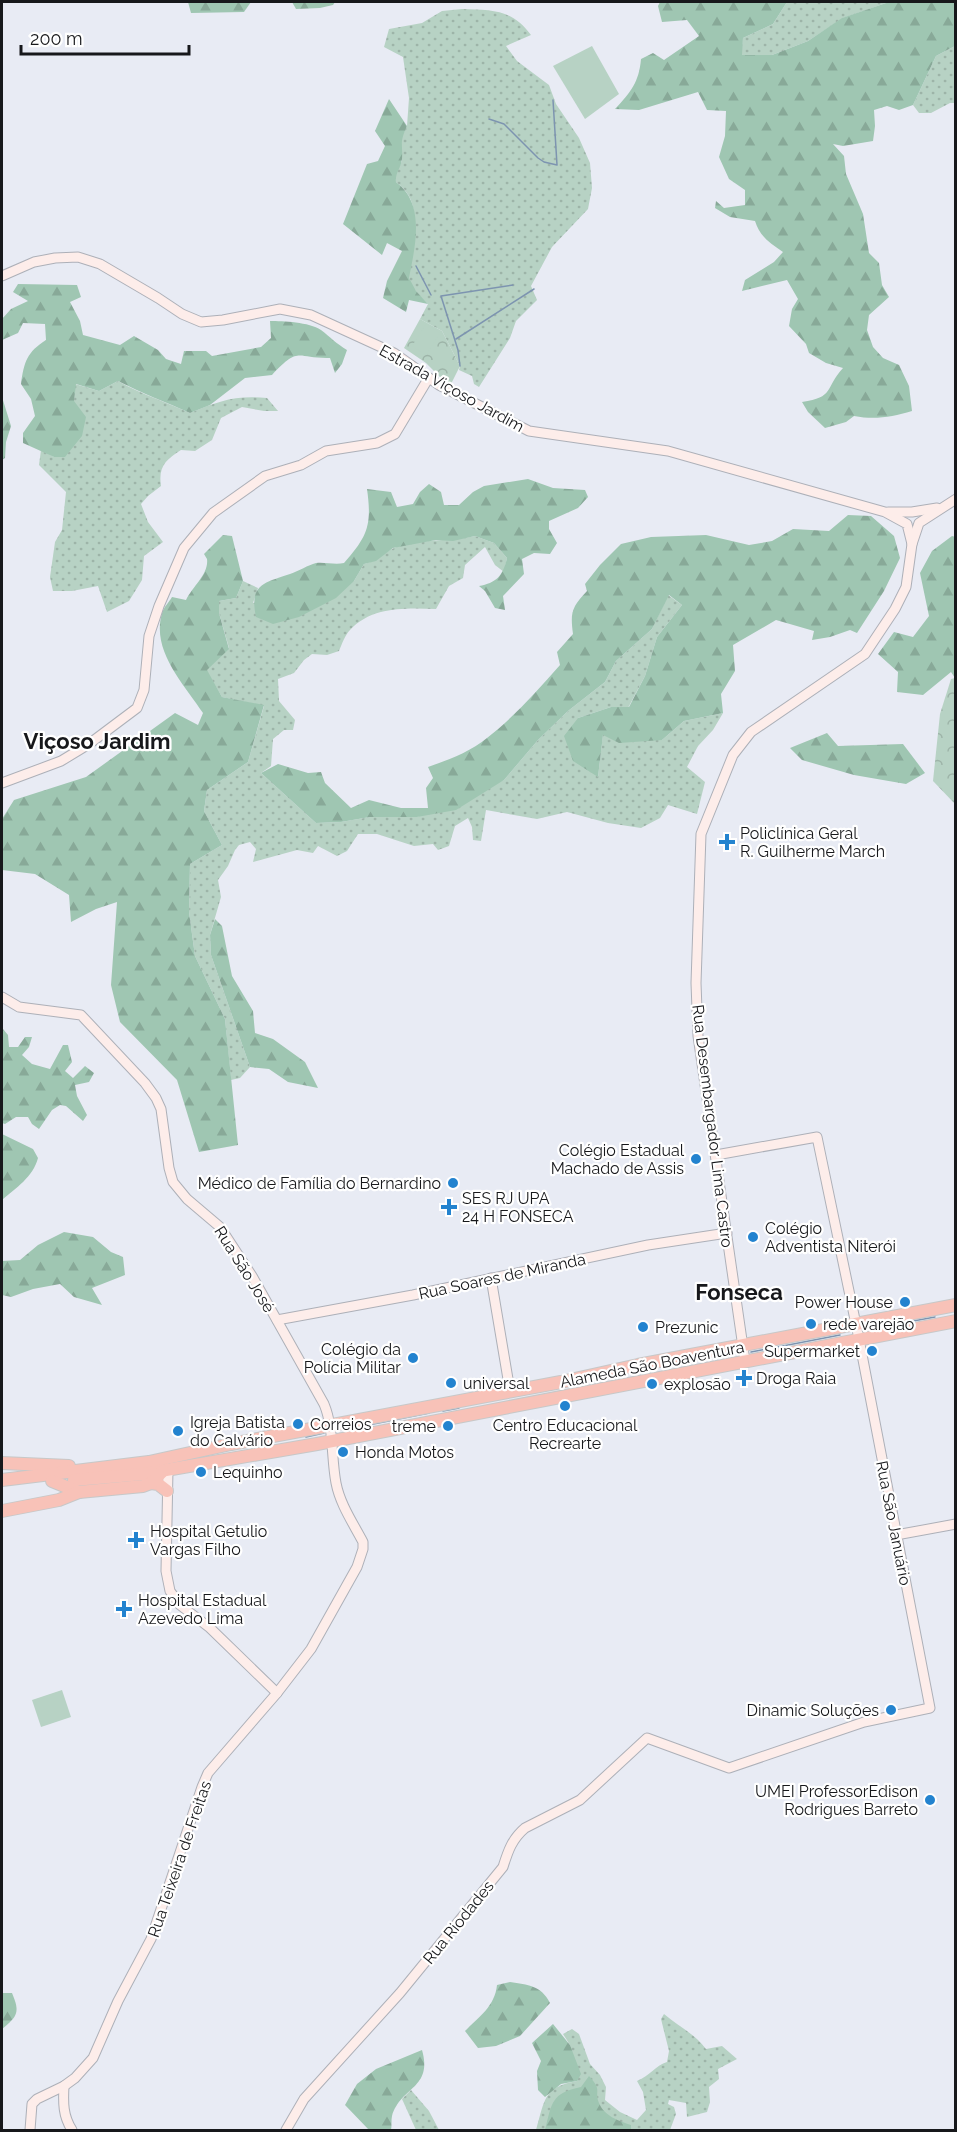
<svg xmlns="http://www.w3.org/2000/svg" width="957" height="2132" font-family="Raleway,sans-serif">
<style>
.grass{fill:url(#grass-dots)}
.forest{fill:url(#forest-firs)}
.park{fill:url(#park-crowns)}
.pitch{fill:#b7d2c4}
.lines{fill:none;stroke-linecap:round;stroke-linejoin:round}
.stream{stroke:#7d94b0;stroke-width:1.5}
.secondary-casing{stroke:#adb0b8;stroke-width:11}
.highway-casing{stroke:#c7c8c8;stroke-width:14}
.secondary{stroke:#fdedea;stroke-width:9}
.highway{stroke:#f8c2b8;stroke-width:12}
.poi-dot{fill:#2383cf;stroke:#fff;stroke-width:2}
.labels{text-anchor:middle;stroke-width:4.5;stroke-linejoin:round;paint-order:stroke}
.street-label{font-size:16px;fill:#17181b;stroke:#fff}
.poi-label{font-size:16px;fill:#17181b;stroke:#fff;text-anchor:start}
.district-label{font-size:22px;font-weight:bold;fill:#17181b;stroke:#fff}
</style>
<defs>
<pattern id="grass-dots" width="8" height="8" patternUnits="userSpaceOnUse" patternTransform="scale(1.5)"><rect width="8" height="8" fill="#b7d2c4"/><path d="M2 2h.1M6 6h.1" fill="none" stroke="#9db4a8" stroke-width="1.8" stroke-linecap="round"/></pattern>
<pattern id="forest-firs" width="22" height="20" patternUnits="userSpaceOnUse" patternTransform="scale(1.5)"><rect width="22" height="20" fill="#9fc6b2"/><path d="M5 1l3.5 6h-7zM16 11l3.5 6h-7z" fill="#88a998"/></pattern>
<pattern id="park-crowns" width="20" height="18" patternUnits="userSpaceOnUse" patternTransform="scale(1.5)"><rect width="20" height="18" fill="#b7d2c4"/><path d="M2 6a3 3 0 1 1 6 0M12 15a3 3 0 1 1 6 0" fill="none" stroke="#9db4a8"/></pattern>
</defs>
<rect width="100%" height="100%" fill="#e8ebf4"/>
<!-- grass -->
<g class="grass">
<path d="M787,2h155l-56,1 -43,15 -35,23 -36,14h-31l2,-17 30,-14z"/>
<path d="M462,9c30,1 50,0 69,26l-25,11 11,15 32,24 7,19 23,34 11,25 2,25 -4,21 -36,38 -21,39 6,14 -21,21 -6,17 -31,49 -5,-3 -2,-8 -13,-6 1,-4 -18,-35 -22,-12 8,-15c-7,-7 -17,-16 -19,-26 -1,-5 1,-13 1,-19 3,-28 13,-58 -14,-77l-1,-7 7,-14 -2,-21 7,-14 2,-28 -6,-41 -19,-10 5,-18 33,-6 20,-12z"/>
<path d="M955,46v57h-5l-19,10h-12l-6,-8 23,-49z"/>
<path d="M118,381c23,13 48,21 72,32 29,-12 45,-18 77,-15l11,13h-14l-22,-4 -21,11 -9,22 -17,11 -14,-1c-15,10 -23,16 -20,36l-13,10 -7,8 7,18 15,20 -19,14 -2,24 -13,21 -22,11 -9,-26 -26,5h-19l-3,-14 5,-35 7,-12 4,-38 -27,-27 2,-15 13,7 20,-56 1,-17 24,7z"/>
<path d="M475,536l19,7 13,15 -3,14 -9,-7 -10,-18 -20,18 -2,13 -14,8 -13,23c-29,-1 -64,-3 -86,21 -5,5 -8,14 -11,21l-12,4 -15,-1 -8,6 -10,13 -16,6 1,22 16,19 -2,10h-9l-11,9 -2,27 -10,7 55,50 25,-1 29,-5h47l87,-37 34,-40 30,-29 37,-29 11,-21 36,-32 16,-34 14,10 -25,32 -12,39 -17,32 -17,-1 -33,11 20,59 5,-43 59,6 22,-19 39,-8 -10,17 -15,16 -11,21 18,15 -8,32 -29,-9 -8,13 -19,10 -33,-5 -41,-11 -30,7 -51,-9 -5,31 -8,-1 -1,-13 -4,-9 -13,8 -6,20 -11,4 -5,-6 -19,2 -37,-12h-19l-11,17 -10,5 -19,-10 -5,7 -16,-3 -44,12 3,-13 -6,-7 -11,3 -4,5 -7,16 -10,14 3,17 -11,38 1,20 39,112 -10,11 -9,2 -6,-61 -30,-63 -6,-44 1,-48 32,-19 -18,-34 3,-21 41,-28 16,-56 -42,-9 -16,-27 23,-22 -10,-35v-12l17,-3 7,-17 15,7 -5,15 101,-22 10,-17c13,-3 19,-11 30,-16 25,-10 55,-6 81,-12z"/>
<path d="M664,2014c14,12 31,20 42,35l16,-3 15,13 -19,10 1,10 -10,8 1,15 -3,10 -20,5 -1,-14 -17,-3 -1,4 6,3 2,7 -6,16h-134c9,-30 7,-43 41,-49l-7,-36 -7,-11 9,-5 7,5 11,30 10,11 6,12 -1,13 15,12 17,8 9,-10 -3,-18 -6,-11c13,-5 19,-16 30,-19l2,-11 -8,-32z"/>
<path d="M411,2090l18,21 10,19h-23l-14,-31z"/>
</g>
<!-- forest -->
<g class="forest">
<path d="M188,2h63l-7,10 -53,1z"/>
<path d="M292,2h43l-2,3 -13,3 -24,1z"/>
<path d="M660,2h127l-14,22 -30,14 -1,17h30l36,-14 34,-23 44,-15 69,-1v44l-19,10 -23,49 -14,5 -12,-4 -13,4 1,16 -2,15 -30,5 -10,-2 11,12 2,18 17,40 6,39 10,10 3,22 7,12 -20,18 -2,15 6,17 10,11 16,7 10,21 3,25c-20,6 -37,9 -58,5l-8,6 -21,6 -17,-16 -6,-10c33,-5 22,-13 41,-34l-17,-5 -17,-10 -3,-9 -17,-18 3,-17 6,-10 -11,-19 -45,11 3,-11 29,-18 9,-10c-13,-9 -23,-15 -28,-31l-25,-4 -15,-9 1,-7 8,7 21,-3v-15l-16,-11 -10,-22 6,-21 1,-25 -19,-1 -9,-18 -59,18 -24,-1c16,-17 24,-27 26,-50l12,-6 11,7 35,-24 -12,-16 -25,2 -4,-16z"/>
<path d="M389,99l18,27c-8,18 -4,16 -5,33 -1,9 -7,14 -6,23 30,22 19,65 13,96l7,13 12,13 -19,-4 -3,12 -23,-14 4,-17 15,-30 -15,-8 -5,12 -39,-31 24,-60 11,-3 7,-15 -10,-15z"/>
<path d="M18,284l59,1 4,12 -11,5 10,19 3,14 37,10 14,-9 24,14 8,9 15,5 3,-13h22l6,5 49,-9 10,-9 -1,-17c13,0 39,1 51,9 9,7 16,14 26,20l-5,14 -7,9 -5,-15c-34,1 -30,-13 -58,17l-27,3 -35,27 -20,8c-24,-11 -49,-20 -72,-32l-19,10 -23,-7 -2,17 12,16 -4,19 -17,21h-11l-31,-14v-10l12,-17 -4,-17 -10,-15c3,-22 6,-32 25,-44l-1,-16 -22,-1 -5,10 -16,7v-21l9,-10 17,-8 -15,-9z"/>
<path d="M2,397l9,29 -5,16 -1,16 -3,2z"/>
<path d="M528,479l25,9 32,2 3,7 -10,11 -29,13v8l8,14 -7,11 -16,-1 -12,6 2,15 -21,22 2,14 -10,-2 -10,-17 -6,-5c17,-3 24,-10 28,-28l-13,-15 -19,-7 -22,5 -17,-1 -43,8 -17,13 -12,3 -10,17 -18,17 -37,19 -26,7 -17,-7c-7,-33 8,-34 34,-43 9,-3 18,-9 26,-11 9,-1 19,2 28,0 24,-27 28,-38 23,-74l24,3 6,15 16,-3 7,-12 9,-8 12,8 3,13h15l14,-13 11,-6z"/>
<path d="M848,515l23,1 23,20 6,22 -16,33 -27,42 -7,-3 -20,7 -18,3 2,-9 -38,-11 -43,25 2,26 -14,23 2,19 -39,8 -22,19 -43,3 -16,-8 -5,42 -25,-16 -9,-25 14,-18 33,-11h18l16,-31 12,-39 25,-32 -13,-10 -17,34 -36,32 -11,21 -37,29 -30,29 -34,40 -48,30 -39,7h-47l-29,5 -25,1 -55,-50 17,-9 30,9 13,-1 4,11 26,25 18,-8 32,8h27l-2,-20 7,-10 -5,-11c20,-7 42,-15 59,-29 27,-21 50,-47 73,-73l-3,-13 16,-18c-3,-22 -1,-27 14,-43l-2,-7 15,-19 21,-21 30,-7 55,-2 43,10 23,-4 21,-12 36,2z"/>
<path d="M223,535l9,1 11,45 -7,17 -17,3v12l10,36 -22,21 15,27 42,8 -16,57 -41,28 -3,21 18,34 -32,19 -1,48 6,44 30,63 13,126 -39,7 -22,-72 -57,-58 -9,-37 6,-83 -21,7 -25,13 -2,-27 -34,-21 -33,-4v-51l12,-19 72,-23 89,-64 23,12 5,-12c-19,-29 -52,-62 -41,-100 2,-6 7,-11 10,-16l14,3c7,-14 23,-26 21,-41l-3,-5z"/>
<path d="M952,536l4,1 -1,141 -4,-6 -28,23 -26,-3 1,-20 -20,-18 16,-22 19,5 16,-21 -9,-43 12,-22z"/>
<path d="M827,733l11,13 65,-2 22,29 -19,11 -52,-9 -52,-15 -12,-12z"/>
<path d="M215,919l7,7 10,50 21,35 2,22 18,6 32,23 13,26 -30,-6 -19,-13 -19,-2 -39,-112 -1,-20z"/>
<path d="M3,1029l5,6 1,12h9l7,-10h7l-3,10 -7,8 10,9 18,5 13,-24h5l4,17 -7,9 8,7 12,-12 9,7 -5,9 -14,3 2,11 10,19 -4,6 -17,-15 -6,-1 -8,5 -13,19 -7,-5 -4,-7h-12l-11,7 -3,-1z"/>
<path d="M2,1134l31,15 5,9c-5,19 -22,30 -36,42z"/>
<path d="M64,1232l29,5 18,15 12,5 2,18 -33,13 10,17 -28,-8 -14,-13 -27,5 -22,8 -9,-2v-34l18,-1 18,-15z"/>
<path d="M510,1982c18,3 31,3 40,21l-30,33 -24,10 -18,2 -13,-17c14,-14 30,-25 32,-46z"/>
<path d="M2,1993h10c8,19 6,23 -10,36z"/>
<path d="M553,2024l17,21 11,29 -4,7 -16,3 -16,13 -7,-7 -1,-19 4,-10 -9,-18z"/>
<path d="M422,2050c11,39 -21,36 -30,66 -1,4 0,10 -1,14h-22l-24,-25 12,-21 19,-15z"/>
<path d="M589,2076c14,15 5,14 10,27 5,13 20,18 32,22v5h-86c7,-27 6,-37 36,-43z"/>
</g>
<!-- park -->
<g class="park">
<path d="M420,319l22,12 18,35 -9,18 -10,-6 -15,-15 -22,-15z"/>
<path d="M955,678h1l-1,126 -22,-23 7,-67 11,-35z"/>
</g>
<!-- pitch -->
<g class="pitch">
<path d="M592,46l27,48 -34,25 -32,-53z"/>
<path d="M426,324l14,9 -14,22 -14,-9z"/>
<path d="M62,1690l9,27 -30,10 -9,-27z"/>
</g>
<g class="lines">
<!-- stream -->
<g class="stream">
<path d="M489,119l15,5 34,34 6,4 13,3 -4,-65"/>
<path d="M416,266l15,29"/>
<path d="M456,339l78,-50"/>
<path d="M460,366l-2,-16 -17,-54 72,-11"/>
<path d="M864,1330l71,-13"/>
<path d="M751,1352l89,-17"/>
<path d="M443,1411l16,-3"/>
<path d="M348,1429l81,-16"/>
<path d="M306,1437l18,-4"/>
</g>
<defs>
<g id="secondary">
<path d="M2,276l32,-14 21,-4 23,-1 22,7 58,34 24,16 19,8 22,-2 57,-11 31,6 83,38 45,32 90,46 139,20 217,61 22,12 5,20"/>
<path d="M888,512h24l25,-4"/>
<path d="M2,783l59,-22 28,-17 48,-36 7,-18 5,-54 10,-30 25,-58 29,-35 52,-37 36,-11 25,-14 51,-8 18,-9 33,-55"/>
<path d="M2,997l17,10 62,8 64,68 11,15 5,11 8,59 4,14 14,17 33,28 32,49 72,128c10,24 7,53 12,79 4,21 17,40 27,59v7l-6,18 -46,82 -34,44 -69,80 -6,14 -51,152 -33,62 -25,57 -18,20 -11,8 -27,13 -5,5 -2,26"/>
<path d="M491,1278l19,113"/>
<path d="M277,1320l136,-25 235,-50 79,-12"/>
<path d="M745,1361l-47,-325 -2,-53 5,-149 32,-79 18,-23 114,-78 30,-45 11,-22 6,-43 7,-21 37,-24"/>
<path d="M168,1470l-2,101 4,20 10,14 30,23 67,65"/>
<path d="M896,1535l60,-11"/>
<path d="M64,2086c-1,17 -1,30 8,44"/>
<path d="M286,2130l18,-31 96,-106 103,-126c5,-16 9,-28 22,-39l55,-28 67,-62 82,30 135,-46 66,-14 -71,-369 -42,-202 -101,18"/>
</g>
<g id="highway">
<path d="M2,1463l67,3"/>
<path d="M2,1480l147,-18 82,-18 330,-62 77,-17 318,-60"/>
<path d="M74,1480l69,-6 174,-30 639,-123"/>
<path d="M52,1481l27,11"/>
<path d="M151,1483l7,1 9,7"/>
<path d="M2,1511l57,-11 20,-8 64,-6 8,-3 12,-12"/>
</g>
</defs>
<!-- secondary casing -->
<use href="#secondary" class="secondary-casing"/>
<!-- highway casing -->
<use href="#highway" class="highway-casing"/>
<!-- secondary -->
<use href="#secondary" class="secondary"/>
<!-- highway -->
<use href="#highway" class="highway"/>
</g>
<!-- markers -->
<g class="poi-dot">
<path d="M724 833h6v6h6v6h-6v6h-6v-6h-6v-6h6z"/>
<circle cx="696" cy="1159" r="6"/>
<circle cx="453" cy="1183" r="6"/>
<path d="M446 1198h6v6h6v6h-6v6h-6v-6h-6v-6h6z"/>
<circle cx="753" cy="1237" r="6"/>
<circle cx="905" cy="1302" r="6"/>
<circle cx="811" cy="1324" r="6"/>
<circle cx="643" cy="1327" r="6"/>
<circle cx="872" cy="1351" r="6"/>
<circle cx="413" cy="1358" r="6"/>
<path d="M741 1369h6v6h6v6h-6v6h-6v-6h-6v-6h6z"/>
<circle cx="451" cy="1383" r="6"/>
<circle cx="652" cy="1384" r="6"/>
<circle cx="565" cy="1406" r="6"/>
<circle cx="298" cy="1424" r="6"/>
<circle cx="448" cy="1426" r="6"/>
<circle cx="178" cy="1431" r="6"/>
<circle cx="343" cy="1452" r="6"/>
<circle cx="201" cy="1472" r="6"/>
<path d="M133 1531h6v6h6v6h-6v6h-6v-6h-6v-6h6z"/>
<path d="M121 1600h6v6h6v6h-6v6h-6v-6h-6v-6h6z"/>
<circle cx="891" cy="1710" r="6"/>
<circle cx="930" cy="1800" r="6"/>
</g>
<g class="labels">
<!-- street labels -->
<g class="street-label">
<text transform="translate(452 388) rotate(29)" y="6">Estrada Viçoso Jardim</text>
<text transform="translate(713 1126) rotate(83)" y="6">Rua Desembargador Lima Castro</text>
<text transform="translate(245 1269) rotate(58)" y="6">Rua São José</text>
<text transform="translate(502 1276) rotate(-12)" y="6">Rua Soares de Miranda</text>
<text transform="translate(652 1364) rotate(-11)" y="6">Alameda São Boaventura</text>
<text transform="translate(894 1523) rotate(79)" y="6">Rua São Januário</text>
<text transform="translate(179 1859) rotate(-71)" y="6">Rua Teixeira de Freitas</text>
<text transform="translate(458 1922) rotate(-51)" y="6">Rua Riodades</text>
</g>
<!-- poi labels -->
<g class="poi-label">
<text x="740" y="839">Policlínica Geral<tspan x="740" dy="18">R. Guilherme March</tspan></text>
<text x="684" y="1156" text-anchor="end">Colégio Estadual<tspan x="684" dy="18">Machado de Assis</tspan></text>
<text x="441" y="1189" text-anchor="end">Médico de Família do Bernardino</text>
<text x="462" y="1204">SES RJ UPA<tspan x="462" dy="18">24 H FONSECA</tspan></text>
<text x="765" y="1234">Colégio<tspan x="765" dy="18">Adventista Niterói</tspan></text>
<text x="893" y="1308" text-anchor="end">Power House</text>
<text x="823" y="1330">rede varejão</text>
<text x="655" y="1333">Prezunic</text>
<text x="401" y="1355" text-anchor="end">Colégio da<tspan x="401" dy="18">Polícia Militar</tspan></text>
<text x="860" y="1357" text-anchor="end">Supermarket</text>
<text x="756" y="1384">Droga Raia</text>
<text x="463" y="1389">universal</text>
<text x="664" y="1390">explosão</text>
<text x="190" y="1428">Igreja Batista<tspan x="190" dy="18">do Calvário</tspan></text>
<text x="310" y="1430">Correios</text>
<text x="565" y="1431" text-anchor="middle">Centro Educacional<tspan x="565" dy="18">Recrearte</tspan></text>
<text x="436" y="1432" text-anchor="end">treme</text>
<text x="355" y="1458">Honda Motos</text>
<text x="213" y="1478">Lequinho</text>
<text x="150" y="1537">Hospital Getulio<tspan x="150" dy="18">Vargas Filho</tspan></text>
<text x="138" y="1606">Hospital Estadual<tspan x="138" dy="18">Azevedo Lima</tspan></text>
<text x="879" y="1716" text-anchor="end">Dinamic Soluções</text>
<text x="918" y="1797" text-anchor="end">UMEI ProfessorEdison<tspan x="918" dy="18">Rodrigues Barreto</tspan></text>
</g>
<!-- district labels -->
<g class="district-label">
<text x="97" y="749">Viçoso Jardim</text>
<text x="739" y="1300">Fonseca</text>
</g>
</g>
<!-- border -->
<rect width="957" height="2132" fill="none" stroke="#17181b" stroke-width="6"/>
<!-- scale -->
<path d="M21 45v9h168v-9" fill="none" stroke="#17181b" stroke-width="3"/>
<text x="30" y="45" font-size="18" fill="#17181b" stroke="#ffffff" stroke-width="4.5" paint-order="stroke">200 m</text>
</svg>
